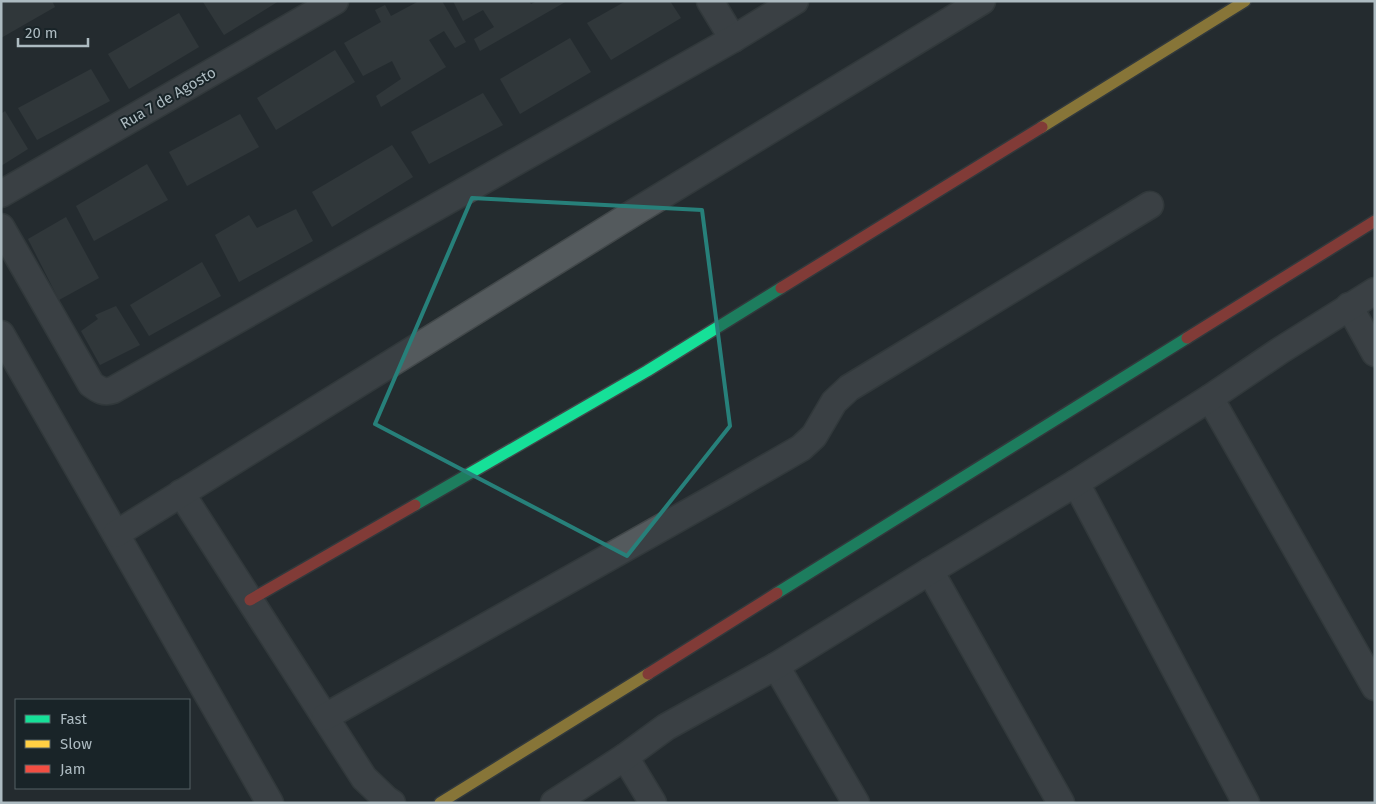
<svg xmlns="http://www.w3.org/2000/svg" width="1376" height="804" font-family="'Fira Sans',sans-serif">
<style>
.building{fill:#3f4548}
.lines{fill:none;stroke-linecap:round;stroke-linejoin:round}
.street-casing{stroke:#42484a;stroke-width:29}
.fast-casing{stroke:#42484a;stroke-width:14}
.slow-casing{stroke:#42484a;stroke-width:14}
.jam-casing{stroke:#42484a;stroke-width:14}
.street{stroke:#545a5d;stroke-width:26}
.fast{stroke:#16e098;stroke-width:11}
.slow{stroke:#ffcf43;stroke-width:11}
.jam{stroke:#f24e42;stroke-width:11}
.marked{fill:none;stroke:#27807a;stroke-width:4;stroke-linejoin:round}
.labels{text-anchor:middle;stroke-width:4;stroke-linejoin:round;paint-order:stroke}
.street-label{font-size:15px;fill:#adbbc1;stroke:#192428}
</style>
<rect width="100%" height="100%" fill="#242c2f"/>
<!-- building -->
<g class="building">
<path d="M1,1h51l3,6 -54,31z"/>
<path d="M204,1h75l-55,34 -21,-33z"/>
<path d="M419,1h23l24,41 -11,6 -11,-17 -15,9 17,27 -65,40 -5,-11 25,-17 -9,-18 -29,15 -19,-33 37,-21 -6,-12 10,-5 6,11z"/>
<path d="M453,1h76l2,3 6,-3h30l-87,50 -6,-12 20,-12 -11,-17 -20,11z"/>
<path d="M626,1h44l11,17 -70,42 -24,-37z"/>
<path d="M179,13l20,34 -70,42 -21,-35z"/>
<path d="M570,38l21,34 -71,42 -20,-35z"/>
<path d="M335,50l20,32 -79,48 -19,-32z"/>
<path d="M91,69l19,32 -73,39 -19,-32z"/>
<path d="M483,93l20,32 -74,39 -18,-32z"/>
<path d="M5,111l23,38 -27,17v-52z"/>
<path d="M240,114l19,33 -72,39 -18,-34z"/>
<path d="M392,145l21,32 -81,50 -20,-35z"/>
<path d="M147,164l21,36 -74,41 -18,-35z"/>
<path d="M296,209l17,32 -74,41 -24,-47 34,-20 8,13z"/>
<path d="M66,217l33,61 -40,22 -31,-61z"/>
<path d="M202,262l19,34 -72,40 -19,-31z"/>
<path d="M116,306l24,39 -40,20 -19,-34 17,-12 -3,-4z"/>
</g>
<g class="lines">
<defs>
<g id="street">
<path d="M710,1l23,38"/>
<path d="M1,194l334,-193"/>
<path d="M1,227l90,157c8,6 13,9 22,6l620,-351 62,-38"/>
<path d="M1349,306l26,47"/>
<path d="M1,334l269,469"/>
<path d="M1210,398l165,289"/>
<path d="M1076,483l170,320"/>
<path d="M181,493l183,285 22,21 6,4"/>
<path d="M116,534l519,-322 347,-211"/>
<path d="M930,571l131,232"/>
<path d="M776,666l80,137"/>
<path d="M325,717l398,-224 78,-45 13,-12 20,-34 15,-14 301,-183"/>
<path d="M625,757l28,46"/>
<path d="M554,803l71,-46 41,-30 110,-61 154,-95 146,-88 134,-85 71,-48 94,-59"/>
</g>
<g id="fast">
<path d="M415,505l232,-134 134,-83"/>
<path d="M777,593l410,-255"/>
</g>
<g id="slow">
<path d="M1042,127l203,-126"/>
<path d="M440,803l208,-129"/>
</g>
<g id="jam">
<path d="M781,288l261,-161"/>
<path d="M1187,338l188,-117"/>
<path d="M250,600l165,-95"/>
<path d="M648,674l129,-81"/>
</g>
</defs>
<!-- street casing -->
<use href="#street" class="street-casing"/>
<!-- fast casing -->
<use href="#fast" class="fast-casing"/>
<!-- slow casing -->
<use href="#slow" class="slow-casing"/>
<!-- jam casing -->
<use href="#jam" class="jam-casing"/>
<!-- street -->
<use href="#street" class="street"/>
<!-- fast -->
<use href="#fast" class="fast"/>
<!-- slow -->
<use href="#slow" class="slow"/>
<!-- jam -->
<use href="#jam" class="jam"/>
</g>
<!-- marked area -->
<path d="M0 0H1376V804H0ZM472,198l230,12 28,216 -103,130 -252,-132z" fill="#242c2f" fill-opacity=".55" fill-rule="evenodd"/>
<path class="marked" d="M472,198l230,12 28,216 -103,130 -252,-132z"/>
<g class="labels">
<!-- street labels -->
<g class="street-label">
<text transform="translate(168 98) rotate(-30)" y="5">Rua 7 de Agosto</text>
</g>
</g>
<!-- border -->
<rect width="1376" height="804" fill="none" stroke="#adbbc1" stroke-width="5"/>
<!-- legend -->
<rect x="15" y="699" width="175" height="90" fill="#192428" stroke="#546065"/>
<rect x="25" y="715" width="25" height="8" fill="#16e098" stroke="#546065"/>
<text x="60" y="724" font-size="15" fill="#adbbc1">Fast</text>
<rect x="25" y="740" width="25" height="8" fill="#ffcf43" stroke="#546065"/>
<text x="60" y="749" font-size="15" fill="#adbbc1">Slow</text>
<rect x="25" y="765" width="25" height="8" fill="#f24e42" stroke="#546065"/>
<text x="60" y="774" font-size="15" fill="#adbbc1">Jam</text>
<!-- scale -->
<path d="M18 38v8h70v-8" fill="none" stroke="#adbbc1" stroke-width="2.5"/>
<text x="25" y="38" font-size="15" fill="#adbbc1" stroke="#192428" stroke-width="4" paint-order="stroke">20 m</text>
</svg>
